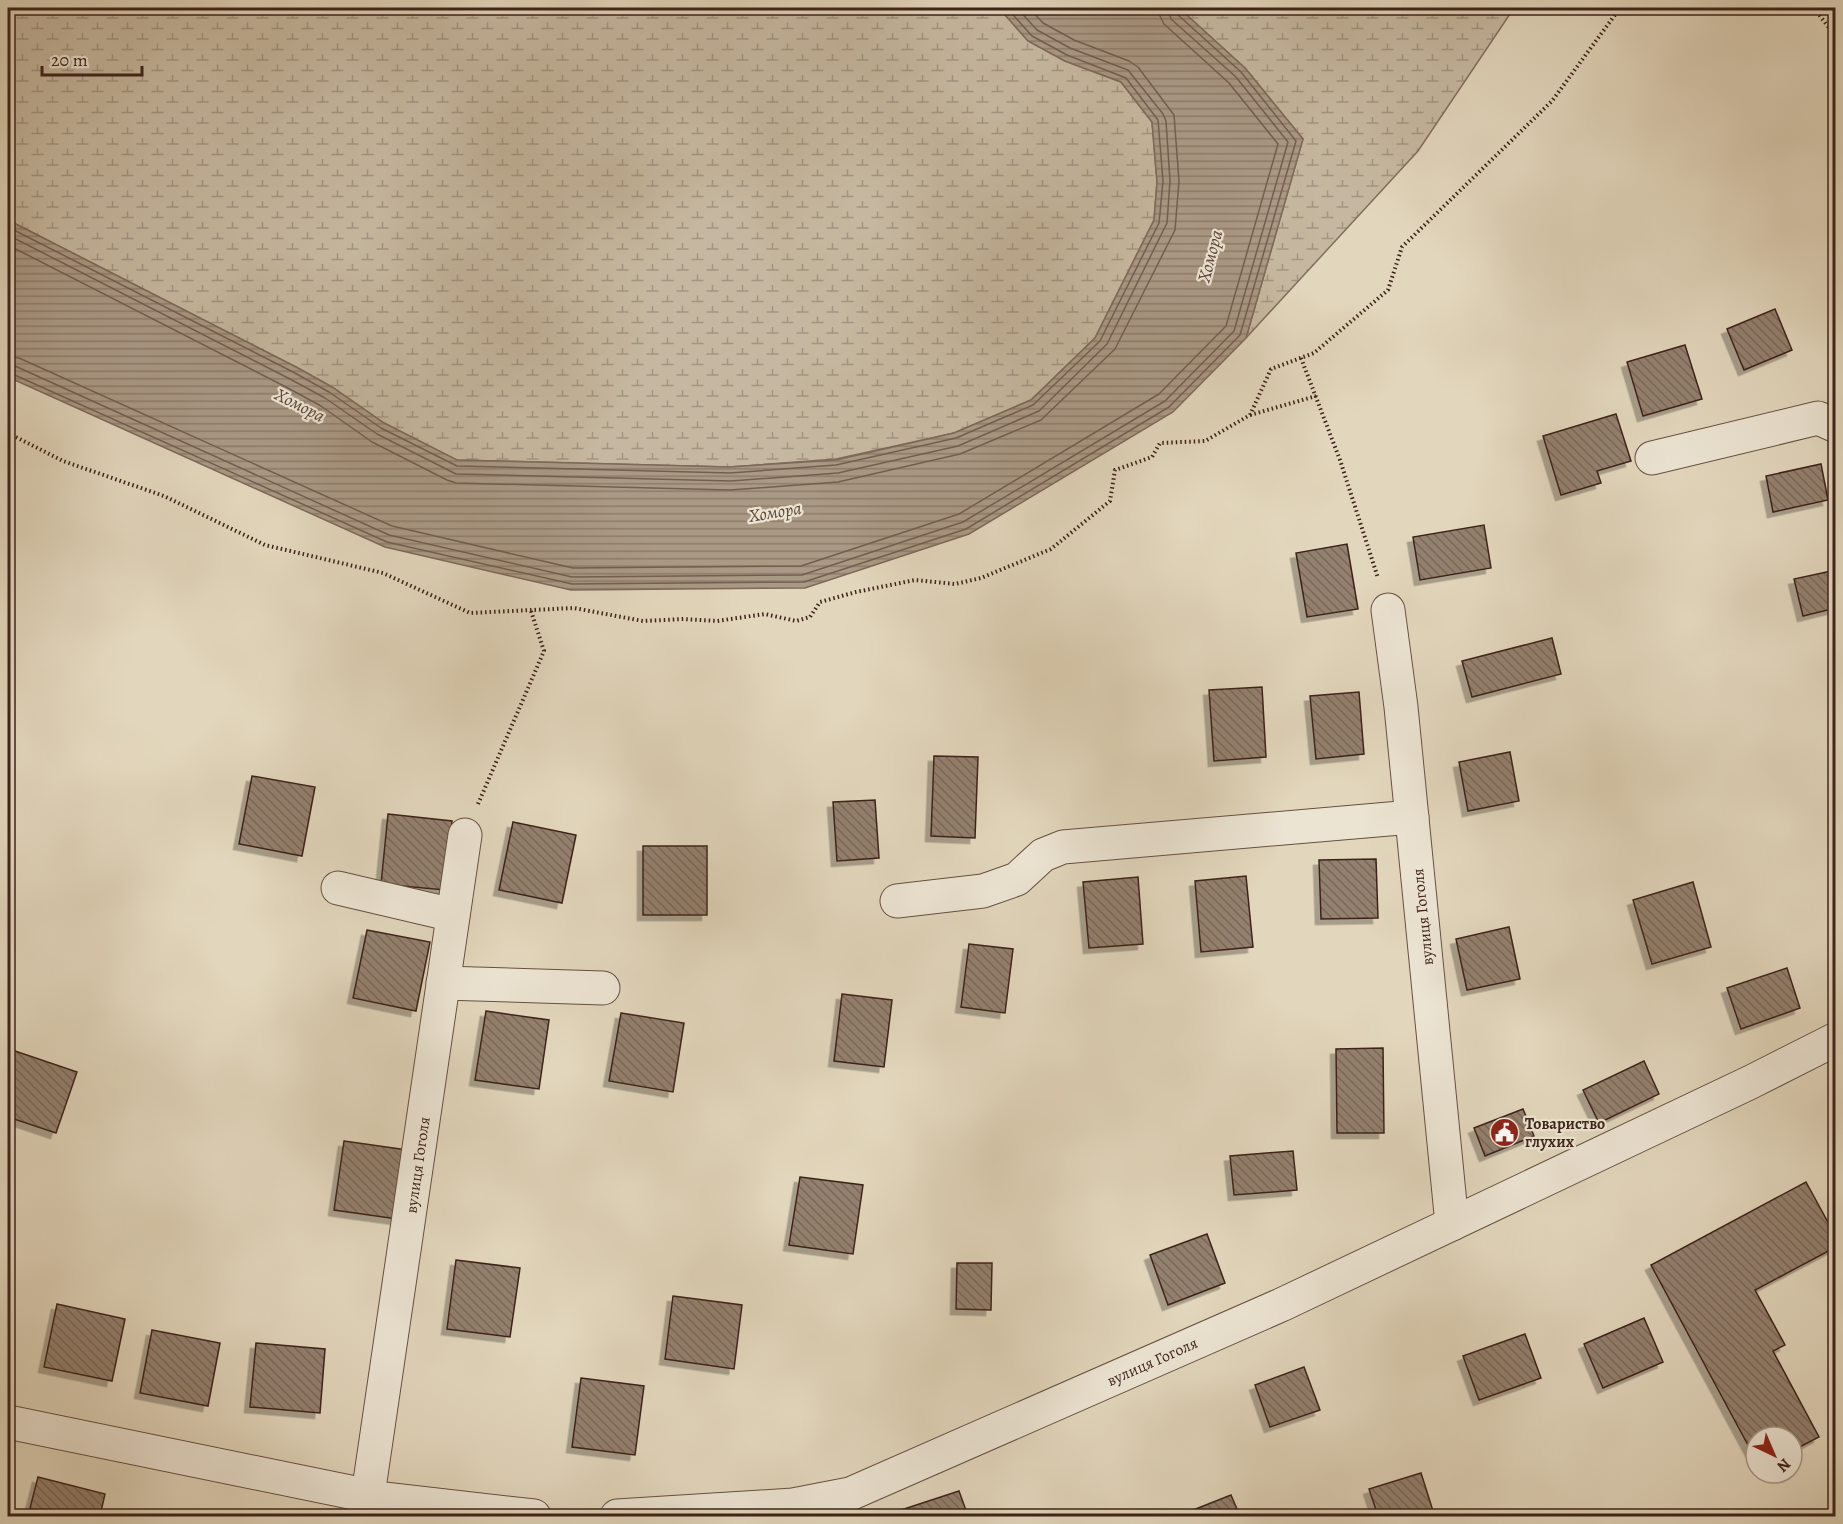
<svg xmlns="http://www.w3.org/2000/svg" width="1843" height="1524" font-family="Alegreya,serif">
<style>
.wetland{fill:url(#wetland-marsh);stroke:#826e5d;stroke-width:1.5}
.water{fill:url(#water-rules);stroke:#7e6a5a;stroke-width:1.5}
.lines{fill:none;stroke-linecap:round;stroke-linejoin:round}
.shore{stroke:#745e50;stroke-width:1.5}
.building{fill:url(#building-back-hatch);stroke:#3d231a;stroke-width:1.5;filter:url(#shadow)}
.minor-casing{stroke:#665042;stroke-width:35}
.path{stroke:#3d231a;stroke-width:4;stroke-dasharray:1.5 3;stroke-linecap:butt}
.minor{stroke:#ece4d3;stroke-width:33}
.labels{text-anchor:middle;stroke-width:4.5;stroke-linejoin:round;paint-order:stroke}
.street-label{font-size:16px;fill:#3d231a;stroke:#ece4d3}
.poi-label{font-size:16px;font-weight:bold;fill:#3d231a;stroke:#ece4d3;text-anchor:start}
.water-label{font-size:18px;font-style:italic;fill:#5e463a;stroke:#ece4d3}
</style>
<defs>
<pattern id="wetland-marsh" width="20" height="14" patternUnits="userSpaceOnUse" patternTransform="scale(1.5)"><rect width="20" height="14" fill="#c6b8a0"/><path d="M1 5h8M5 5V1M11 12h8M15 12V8" fill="none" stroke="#a29582"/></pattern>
<pattern id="water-rules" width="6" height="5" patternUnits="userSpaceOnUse" patternTransform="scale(1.5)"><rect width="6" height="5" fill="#aa9985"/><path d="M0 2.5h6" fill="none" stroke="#8c7c6c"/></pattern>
<pattern id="building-back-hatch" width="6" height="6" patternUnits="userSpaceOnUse" patternTransform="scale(1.5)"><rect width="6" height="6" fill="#93806e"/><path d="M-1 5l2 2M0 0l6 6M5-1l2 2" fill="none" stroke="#79685a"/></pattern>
<filter id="shadow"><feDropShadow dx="-5.5" dy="5.5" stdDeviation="0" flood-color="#0004"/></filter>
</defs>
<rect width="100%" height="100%" fill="#e2d6bc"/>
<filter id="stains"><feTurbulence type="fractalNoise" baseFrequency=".00333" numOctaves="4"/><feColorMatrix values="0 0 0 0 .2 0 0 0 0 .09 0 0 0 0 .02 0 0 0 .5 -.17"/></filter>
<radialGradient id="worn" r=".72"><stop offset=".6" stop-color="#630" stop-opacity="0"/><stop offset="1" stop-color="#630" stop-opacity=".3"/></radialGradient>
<!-- wetland -->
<g class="wetland">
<path d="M8,8h991l29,33 37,20 56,21 31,40 5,60 -3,38 -59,118 -64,62 -77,33 -118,26 -107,8 -273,-7 -72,-37 -52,-36 -36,-20 -288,-147z"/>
<path d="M1179,8h335l-96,143 -172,187 57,-199 -58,-71z"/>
</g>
<!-- water -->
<path class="water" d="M999,8h180l66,60 58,71 -57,199 -73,74 -204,122 -164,54 -234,2 -186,-43 -377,-170v-157l288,147 36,20 52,36 73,37 272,7 107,-7 118,-27 77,-33 64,-62 59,-118 3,-38 -5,-60 -31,-40 -56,-21 -37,-20z"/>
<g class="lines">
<!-- shore -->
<g class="shore">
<path d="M8,227l285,145 36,20 52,36 76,38 273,7 106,-8 120,-27 77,-33 67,-64 59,-118 4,-42 -5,-61 -32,-42 -59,-23 -35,-19 -25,-28"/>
<path d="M8,235l282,144 35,19 52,36 79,40 275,7 107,-8 120,-27 81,-35 68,-67 60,-121 3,-42 -4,-60 -3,-7 -35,-44 -58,-22 -33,-18 -20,-22"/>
<path d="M8,245l278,142 35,19 51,36 75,38 9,3 274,7 108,-8 122,-28 81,-34 74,-71 60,-119 4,-49 -5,-66 -36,-48 -9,-6 -55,-21 -31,-17 -14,-15"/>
<path d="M8,356l11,2 373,168 181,42 228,-2 158,-52 200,-120 67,-68 52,-182 -49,-61 -65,-59 -4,-8 -1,-8"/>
<path d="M8,365l7,1 374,169 183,42 230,-2 161,-53 202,-121 69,-70 54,-189 -52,-65 -65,-58 -3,-11"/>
<path d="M8,372l379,170 185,42 232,-2 162,-53 203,-122 71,-72 56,-194 -55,-69 -64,-58 -2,-6"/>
</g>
</g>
<!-- building -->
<g class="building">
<path d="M1775,309l17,41 -48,20 -17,-41z"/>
<path d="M1685,345l17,54 -59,17 -16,-54z"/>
<path d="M1616,414l15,47 -34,10 4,12 -40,12 -18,-59z"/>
<path d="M1821,464l7,36 -55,12 -7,-36z"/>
<path d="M1484,525l7,43 -71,12 -7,-43z"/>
<path d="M1347,544l11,65 -51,8 -11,-64z"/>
<path d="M1836,570v38l-33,8 -9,-37z"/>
<path d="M1552,638l9,36 -89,23 -10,-36z"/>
<path d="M1262,687l4,70 -52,4 -5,-71z"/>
<path d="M1359,692l5,62 -48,5 -6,-63z"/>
<path d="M1510,752l9,49 -51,10 -9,-49z"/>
<path d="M934,756l44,1 -3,81 -44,-2z"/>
<path d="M252,776l63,11 -13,69 -63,-12z"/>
<path d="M875,800l4,58 -42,3 -4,-59z"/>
<path d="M388,814l64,7 -7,69 -64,-6z"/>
<path d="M513,822l63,13 -14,68 -63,-13z"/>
<rect x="643" y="846" width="64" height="69"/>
<path d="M1376,859l2,59 -57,1 -2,-59z"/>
<path d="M1246,876l7,71 -52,5 -6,-71z"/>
<path d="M1138,877l5,67 -54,4 -6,-66z"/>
<path d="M1693,882l18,65 -59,17 -19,-64z"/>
<path d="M1509,927l11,52 -53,11 -11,-51z"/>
<path d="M367,930l63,12 -14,69 -63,-13z"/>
<path d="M969,944l44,5 -8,64 -44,-6z"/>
<path d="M1787,968l13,40 -59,21 -14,-41z"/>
<path d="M842,994l50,6 -8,67 -50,-6z"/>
<path d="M486,1011l63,9 -10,69 -64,-9z"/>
<path d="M621,1013l63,10 -11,69 -64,-11z"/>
<path d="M1383,1048l1,85h-47l-1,-84z"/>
<path d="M12,1050l65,22 -21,61 -48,-16v-54z"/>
<path d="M1644,1061l15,33 -60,29 -16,-33z"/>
<path d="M1523,1109l11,27 -49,20 -11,-28z"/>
<path d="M344,1141l63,9 -10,69 -63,-9z"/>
<path d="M1293,1151l4,39 -63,5 -4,-39z"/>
<path d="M800,1177l63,8 -10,69 -64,-9z"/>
<path d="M1806,1182l30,55v10l-81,43 30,55 -12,6 46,86 -27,14v-14h-36v23l-105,-195z"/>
<path d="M1207,1234l18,49 -57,22 -18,-50z"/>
<path d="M456,1260l64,8 -10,69 -63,-8z"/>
<path d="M957,1263h35l-1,47 -35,-1z"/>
<path d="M673,1296l69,9 -8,64 -69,-10z"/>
<path d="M57,1304l68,15 -13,62 -68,-14z"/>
<path d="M1644,1318l19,44 -60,26 -19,-44z"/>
<path d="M152,1330l68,13 -12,63 -68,-13z"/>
<path d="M1525,1334l16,44 -62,22 -16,-44z"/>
<path d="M256,1343l69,6 -5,64 -70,-6z"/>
<path d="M1304,1367l16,43 -50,17 -15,-42z"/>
<path d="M581,1378l63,8 -9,69 -63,-8z"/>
<path d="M1421,1473l13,41 -7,2h-49l-9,-27z"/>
<path d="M38,1477l67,17 -5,22h-72z"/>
<path d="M959,1491l9,25h-68l-2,-5z"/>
<path d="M1231,1495l9,21h-62z"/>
</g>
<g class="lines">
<defs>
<g id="minor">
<path d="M1652,458l166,-40 18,8"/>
<path d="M1388,610l13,97 51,517"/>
<path d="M338,888l115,27"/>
<path d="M897,901l86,-10 34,-12 26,-24 20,-8 349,-30"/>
<path d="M443,983l160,5"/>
<path d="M8,1422l376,77 150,17"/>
<path d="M368,1495l97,-660"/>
<path d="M617,1516l176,-11 57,-11 431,-189 470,-223 85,-43"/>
</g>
</defs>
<!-- minor casing -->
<use href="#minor" class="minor-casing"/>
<!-- path -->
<g class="path">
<path d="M1814,8l22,29"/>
<path d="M1301,358l39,102 38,118"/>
<path d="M1250,415l66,-19"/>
<path d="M8,433l55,28 101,35 101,49 118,28 87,40 104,-5 69,13 41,-2 33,2 48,-7 31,7 14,-4 10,-15 36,-10 59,-12 40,4 26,-6 70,-29 59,-48 5,-31 37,-13 8,-14 45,-2 45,-26 21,-46 43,-16 74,-63 14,-43 150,-146 68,-93"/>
<path d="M478,804l66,-153 -13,-40"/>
</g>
<!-- minor -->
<use href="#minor" class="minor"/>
</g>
<!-- icons -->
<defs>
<symbol id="civic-disc" viewBox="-11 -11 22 22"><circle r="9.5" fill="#8f2418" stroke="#ece4d3"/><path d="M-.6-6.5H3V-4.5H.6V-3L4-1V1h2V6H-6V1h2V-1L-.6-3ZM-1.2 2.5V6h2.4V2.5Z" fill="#fff"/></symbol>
</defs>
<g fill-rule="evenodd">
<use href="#civic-disc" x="1488" y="1116" width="33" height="33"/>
</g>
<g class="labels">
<!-- street labels -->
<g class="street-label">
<text transform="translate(1422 917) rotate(-96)" y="6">вулиця Гоголя</text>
<text transform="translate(417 1165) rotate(-82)" y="6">вулиця Гоголя</text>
<text transform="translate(1152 1361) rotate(-24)" y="6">вулиця Гоголя</text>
</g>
<!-- poi labels -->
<g class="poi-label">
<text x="1525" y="1129">Товариство<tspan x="1525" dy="18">глухих</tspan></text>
</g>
<!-- water labels -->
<g class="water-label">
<text transform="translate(1210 256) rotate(-75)" y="6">Хомора</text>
<text transform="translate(300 405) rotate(27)" y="6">Хомора</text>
<text transform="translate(775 512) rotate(-9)" y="6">Хомора</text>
</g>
</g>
<!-- margin -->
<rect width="1843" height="1524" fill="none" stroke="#e2d6bc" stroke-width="30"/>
<rect x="9" y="9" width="1825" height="1506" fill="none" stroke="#3d231a" stroke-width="3"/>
<rect x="15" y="15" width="1813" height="1494" fill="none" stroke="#3d231a" stroke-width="1.5"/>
<!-- north arrow -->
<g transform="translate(1774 1455) rotate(136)"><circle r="28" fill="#ece4d3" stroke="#a69789" stroke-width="1.5"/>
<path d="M0-4.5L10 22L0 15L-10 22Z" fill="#8f2418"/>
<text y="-9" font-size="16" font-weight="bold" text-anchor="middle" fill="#3d231a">N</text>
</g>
<!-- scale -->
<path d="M42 66v9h100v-9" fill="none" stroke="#3d231a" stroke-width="3"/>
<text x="51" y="66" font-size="18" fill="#3d231a" stroke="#ece4d3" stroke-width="4.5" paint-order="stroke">20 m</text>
<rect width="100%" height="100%" filter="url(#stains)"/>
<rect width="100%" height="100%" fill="url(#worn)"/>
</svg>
